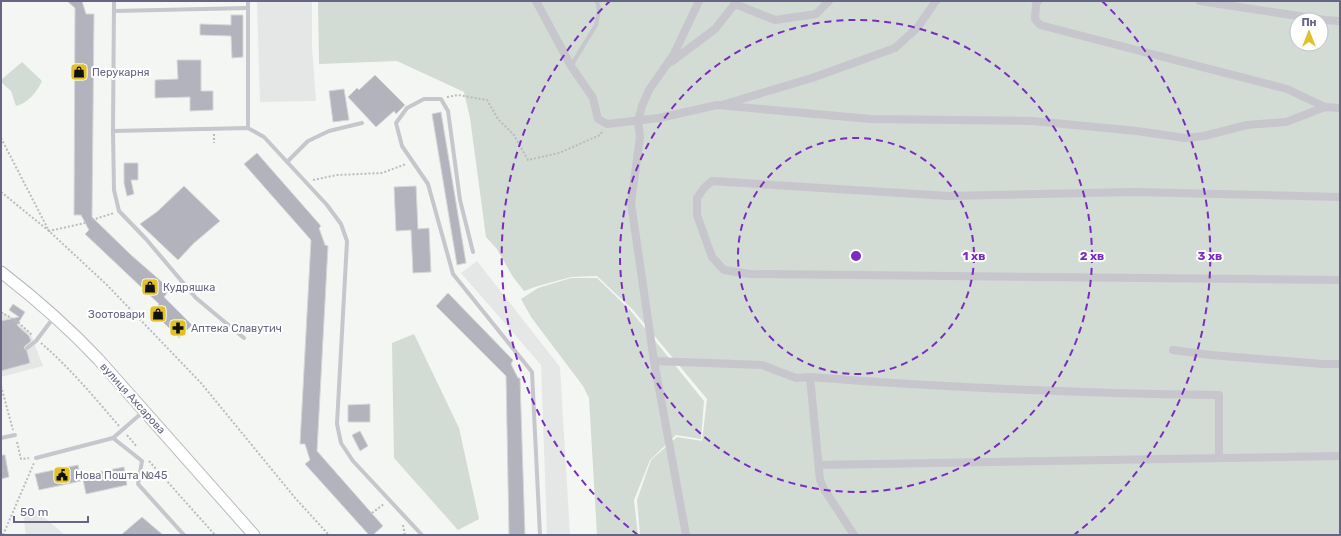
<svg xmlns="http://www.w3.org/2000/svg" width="1341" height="536" font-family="Rubik,sans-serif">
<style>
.built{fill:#e5e7e6}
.green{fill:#d2dbd4;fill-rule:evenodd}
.building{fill:#b3b3be;stroke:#d6d7d5}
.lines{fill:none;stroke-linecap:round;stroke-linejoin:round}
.secondary-casing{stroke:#b8b8c0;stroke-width:13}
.path{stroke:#bbbbbf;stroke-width:2;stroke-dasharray:2 2;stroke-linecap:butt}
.service{stroke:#c6c6cc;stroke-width:4}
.minor{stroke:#c6c6cc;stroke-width:8}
.secondary{stroke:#fff;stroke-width:11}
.ring{fill:none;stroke:#7b2cbf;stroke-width:2;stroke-dasharray:7 5}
.labels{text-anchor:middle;stroke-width:4;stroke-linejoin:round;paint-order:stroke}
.poi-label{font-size:11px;fill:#666583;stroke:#fff;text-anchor:start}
.street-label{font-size:11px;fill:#666583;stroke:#fff}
.centre{fill:#7b2cbf;stroke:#fff;stroke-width:2}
.ring-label{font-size:12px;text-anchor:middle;font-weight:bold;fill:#7b2cbf;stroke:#fff;stroke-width:4;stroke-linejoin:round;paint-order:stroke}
</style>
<rect width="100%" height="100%" fill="#f4f6f3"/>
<!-- built -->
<g class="built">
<path d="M257,1h55v46l4,54 -56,1z"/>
<path d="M477,261l83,106 10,168h-23l-6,-170 -80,-92z"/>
<path d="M1,311l17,11 13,13 12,31 -42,11z"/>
<path d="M35,510l30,25h-39l-3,-22z"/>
</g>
<!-- green -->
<g class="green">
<path d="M318,1h1022v534h-700l-3,-35 14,-40 26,-23 25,4 5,-42 -74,-89 -36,-34 -26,1 -33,9 -14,5 -11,-14 -16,-28 -11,-12 -16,-119 -6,-26 -67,-31 -78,3zM1297,20h24v24h-24z"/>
<path d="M22,62l20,19c-5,11 -15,23 -26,25l-5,-15 -10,-9v-2z"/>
<path d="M571,278h26l33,32 74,91 -3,38 -25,-4 -26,25 -16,40 4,35h-41l-8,-137 -6,-12 -52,-69 -10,-18 17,-11z"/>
<path d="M414,334l45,94 20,91 -21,11 -64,-72 -2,-115z"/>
</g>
<!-- building -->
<g class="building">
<path d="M67,1h15l4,13h8l-2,203 39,38 39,34 -6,8 28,28 -13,13 -27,-27 7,-7 -74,-70 4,-4 -8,-15h-7l1,-207z"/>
<path d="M231,15h12v42l-11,1 -1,-22 -31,-1v-11l31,1z"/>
<path d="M177,60h24v31h12v19l-23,1v-14l-35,1v-18l23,-1z"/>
<path d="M375,75l30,30 -9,9 -2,-3 -18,16 -28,-30 9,-9 2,2z"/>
<path d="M344,89l5,31 -16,2 -4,-31z"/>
<path d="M441,112l25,151 -9,2 -25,-151z"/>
<path d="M257,153l64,73 -2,2 6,17 3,1 -11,205 66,75 -10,9h-4l-64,-71 5,-4 -5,-16h-5l11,-204 -67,-76z"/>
<path d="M124,163h14v17h-7l3,14 -7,2 -3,-13z"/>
<path d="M184,186l36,35 -26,22 -16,17 -38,-36 18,-13z"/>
<path d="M416,186l2,43 11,-1 2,44 -18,1 -2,-43 -15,1 -2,-44z"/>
<path d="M448,293l65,67 -2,4 7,14h2l5,157h-16l-3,-159 -70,-70z"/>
<path d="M13,304l12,8 -8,13 12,11 2,5 -6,5 -1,2 3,3 3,12 -29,8v-50l18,-4 -10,-7z"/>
<path d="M370,404v18h-22v-17z"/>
<path d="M360,431l8,15 -8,5 -8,-16z"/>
<path d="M1,455h4l4,22 -8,2z"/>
<path d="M78,465l3,16 -42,9 -4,-16z"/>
<path d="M124,467l3,18 -41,9 -4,-19z"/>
<path d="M142,517l21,18h-42z"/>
</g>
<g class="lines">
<defs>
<path id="secondary" d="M1,272c35,27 68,56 98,88l155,175"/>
</defs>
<!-- secondary casing -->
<use href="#secondary" class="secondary-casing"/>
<!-- path -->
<g class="path">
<path d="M447,97l11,-2 29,5 11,19 16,16 14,25 31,-7 41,-18 3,-5"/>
<path d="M214,134v9"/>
<path d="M1,138l48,93 36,-8"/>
<path d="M313,180l24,-5 45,-2 24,-9"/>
<path d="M1,192l48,39 58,54 94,98 95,116 33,36"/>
<path d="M92,220l22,-7"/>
<path d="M1,312l17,10 14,13"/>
<path d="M41,343c29,25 53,54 78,83"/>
<path d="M1,386l12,44"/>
<path d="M127,435l10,12"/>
<path d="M17,442l4,17 8,-1"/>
<path d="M149,461l66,74"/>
<path d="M372,513l12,-9"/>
<path d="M403,525l2,10"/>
<path d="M3,535l31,-72"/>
</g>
<!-- service -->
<g class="service">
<path d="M114,1l-1,130 1,59 5,21 27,28 50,59 48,40"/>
<path d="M114,11l134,-3"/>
<path d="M571,66l25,-41 3,-15 -2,-9"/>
<path d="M248,128v-127"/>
<path d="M113,131l135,-3 16,9 63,68 14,19 6,17 -10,183 4,19 12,18 69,74"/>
<path d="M287,162l21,-21 21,-10 33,-8"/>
<path d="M473,252l-13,-52 -12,-89 -7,-12h-17l-17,9 -11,15 6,23 26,38 25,90 79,98 8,163"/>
<path d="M27,348l9,-7 18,-24"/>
<path d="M1,438l14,-3"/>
<path d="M113,438l31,-27"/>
<path d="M36,458l77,-20 29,23 -4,23 46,51"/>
</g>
<!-- minor -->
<g class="minor">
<path d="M536,1l35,65 22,32 5,21 9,5 52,-6 58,-13 153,14 163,2 104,10 48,7 19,-2 43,-11 39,-3 39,-15 15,1"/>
<path d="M1038,1l-2,3 -1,15 5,6 247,64 38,18"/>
<path d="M1200,1l125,19 15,1"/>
<path d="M735,4l40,16 41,-6 13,-13"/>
<path d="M671,62l44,-33 22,-28"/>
<path d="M725,104l87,-26 83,-30 22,-20 19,-27"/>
<path d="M1340,197l-206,-5 -186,4 -236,-15 -8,7 -7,10v17l15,42 12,13 26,4 590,6"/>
<path d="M1173,350l38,5 112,9h17"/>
<path d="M654,361l108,4 34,13 14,-1c136,11 272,16 409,18v63"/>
<path d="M810,377l10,103 4,9 30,46"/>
<path d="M819,465l521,-9"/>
<path d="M686,535l-32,-174 -23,-158 9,-66 -2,-16 4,-15 7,-16 25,-36 25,-53"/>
</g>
<!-- secondary -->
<use href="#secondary" class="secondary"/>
</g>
<!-- distance rings -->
<g class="ring">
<circle cx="856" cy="256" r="118"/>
<circle cx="856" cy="256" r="236"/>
<path d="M638 535A354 354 0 0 1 610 1M1102 1A354 354 0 0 1 1074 535"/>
</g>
<!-- icons -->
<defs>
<symbol id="shop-square" viewBox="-11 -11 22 22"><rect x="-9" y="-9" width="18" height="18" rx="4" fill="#e1c128" stroke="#fff"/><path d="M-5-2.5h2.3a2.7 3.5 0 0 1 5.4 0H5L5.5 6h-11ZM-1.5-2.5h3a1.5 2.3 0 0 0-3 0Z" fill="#111"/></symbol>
<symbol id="pharmacy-square" viewBox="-11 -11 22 22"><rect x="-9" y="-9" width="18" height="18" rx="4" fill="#e1c128" stroke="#fff"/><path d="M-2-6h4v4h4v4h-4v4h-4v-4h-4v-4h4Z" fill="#111"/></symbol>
<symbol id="civic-square" viewBox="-11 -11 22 22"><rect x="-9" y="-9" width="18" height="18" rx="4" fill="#e1c128" stroke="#fff"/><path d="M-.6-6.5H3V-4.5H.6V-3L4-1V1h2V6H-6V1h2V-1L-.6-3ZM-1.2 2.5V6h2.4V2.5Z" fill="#111"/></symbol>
</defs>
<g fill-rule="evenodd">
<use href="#shop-square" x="69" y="62" width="20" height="20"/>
<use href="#shop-square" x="140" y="277" width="20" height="20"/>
<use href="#shop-square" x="148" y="304" width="20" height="20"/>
<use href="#pharmacy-square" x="168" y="318" width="20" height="20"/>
<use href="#civic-square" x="52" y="465" width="20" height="20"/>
</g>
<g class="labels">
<!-- poi labels -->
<g class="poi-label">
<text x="92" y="76">Перукарня</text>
<text x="163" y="291">Кудряшка</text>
<text x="145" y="318" text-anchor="end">Зоотовари</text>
<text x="191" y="332">Аптека Славутич</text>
<text x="75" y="479">Нова Пошта №45</text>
</g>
<!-- street labels -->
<g class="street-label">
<text transform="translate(133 398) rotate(48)" y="4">вулиця Ахсарова</text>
</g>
</g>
<circle cx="856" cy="256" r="6" class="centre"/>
<g class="ring-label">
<text x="974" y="260">1 хв</text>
<text x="1092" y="260">2 хв</text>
<text x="1210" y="260">3 хв</text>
</g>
<!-- border -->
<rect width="1341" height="536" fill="none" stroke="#666583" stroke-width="4"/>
<!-- north arrow -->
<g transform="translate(1309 32)"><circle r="19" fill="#ffffff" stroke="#c2c1cd"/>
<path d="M0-3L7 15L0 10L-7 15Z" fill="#e1c128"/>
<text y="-6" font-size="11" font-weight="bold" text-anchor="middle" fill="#666583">Пн</text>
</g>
<!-- scale -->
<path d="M14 516v6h74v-6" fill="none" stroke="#666583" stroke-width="2"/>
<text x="20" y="516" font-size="12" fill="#666583" stroke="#ffffff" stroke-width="3" paint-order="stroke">50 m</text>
</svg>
